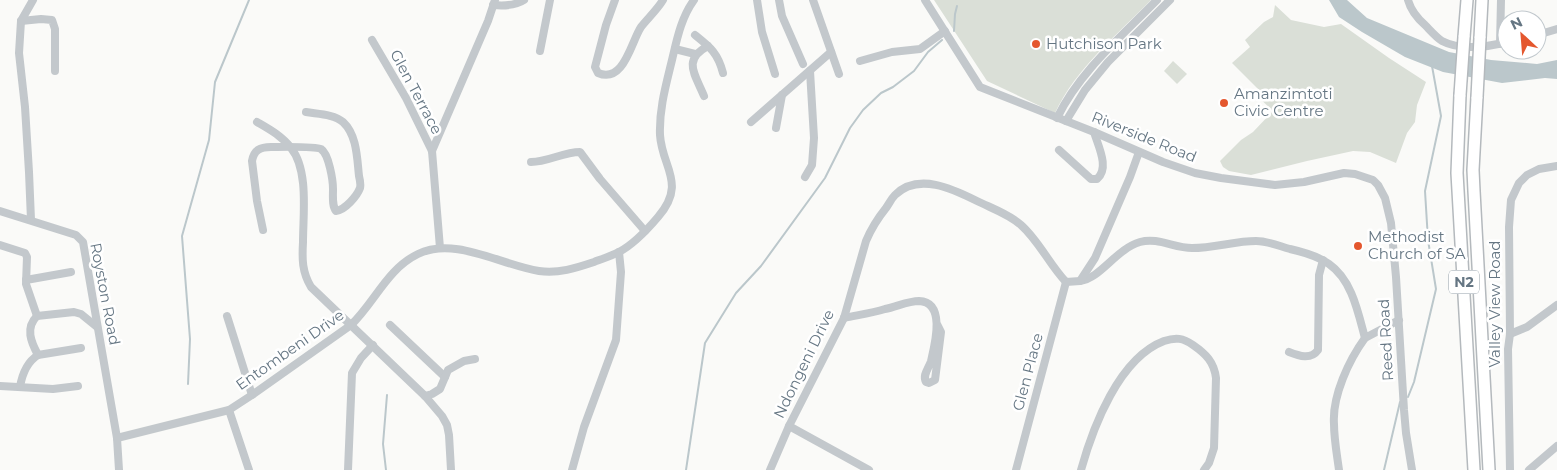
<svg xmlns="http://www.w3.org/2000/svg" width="1557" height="470" font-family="Montserrat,sans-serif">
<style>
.green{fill:#dadfd7}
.water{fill:#bbc7cb}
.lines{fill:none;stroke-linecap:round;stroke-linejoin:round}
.stream{stroke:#bbc7cb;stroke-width:2}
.highway-casing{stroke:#b4b9bd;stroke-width:14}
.minor{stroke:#c3c8cc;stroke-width:8}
.highway{stroke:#fff;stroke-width:11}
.highway-bridge-casing{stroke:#b4b9bd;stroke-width:14;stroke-linecap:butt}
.highway-bridge{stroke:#fff;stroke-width:11}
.poi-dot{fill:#e4572e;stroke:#fff;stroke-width:2}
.labels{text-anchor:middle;stroke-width:5;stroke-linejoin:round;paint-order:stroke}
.shield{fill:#fff;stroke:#939fa8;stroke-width:1}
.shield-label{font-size:14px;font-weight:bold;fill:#657683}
.poi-label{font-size:15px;fill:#657683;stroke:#fff;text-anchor:start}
.street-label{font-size:15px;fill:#657683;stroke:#fff}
</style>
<rect width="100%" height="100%" fill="#fafaf8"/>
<!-- green -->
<g class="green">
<path d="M934,0h217c-34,35 -75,68 -96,113l-68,-32z"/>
<path d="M1275,5l16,15 33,7 17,-3 48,34 37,24 -9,23 -2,17 -8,11 -11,30 -26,-11 -17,-1 -46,10 -56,14 -22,-4 -6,-4 -3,-6 21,-21 12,-8 20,-21 -16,-15 4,-4 -29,-29 18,-16 -5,-7 19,-18 9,-5z"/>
<path d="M1173,61l14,13 -10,10 -13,-13z"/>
</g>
<!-- water -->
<path class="water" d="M1329,0h18l20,18 82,34 42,8 46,4 20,-4v19l-12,-1 -43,5 -59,-11 -38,-15 -43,-25 -23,-15z"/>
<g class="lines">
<!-- stream -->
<g class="stream">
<path d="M954,31l1,-17 2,-8"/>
<path d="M188,384l2,-45 -8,-103 27,-96 6,-58 34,-82"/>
<path d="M1408,397l6,-15 22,-93 -8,-49 -3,-49 16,-75 -9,-50"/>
<path d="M386,470l-3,-26 4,-49"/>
<path d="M686,470l19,-127 31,-50 25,-27 64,-88 25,-50 13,-18 18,-17 12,-6 21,-16 14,-19 14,-12"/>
<path d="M1384,470l16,-68"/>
</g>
<defs>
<g id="highway">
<path d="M1464,37l3,-37"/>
<path d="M1480,38l2,-38"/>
<path d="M1460,95l-3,78 17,297"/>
<path d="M1477,97l-4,73 1,21 15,279"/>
</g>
</defs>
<!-- highway casing -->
<use href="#highway" class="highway-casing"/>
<!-- minor -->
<g class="minor">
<path d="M615,0l-9,25 -11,42 3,6c26,11 33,-31 43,-46 7,-9 16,-17 22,-27"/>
<path d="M757,0l5,32 13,42"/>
<path d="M779,0l3,16 21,48"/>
<path d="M813,0l26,74"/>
<path d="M925,0l55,87 114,45 69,30 32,11 26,5 54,7 29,-3 40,-9 11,1 18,6 5,5 7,13 6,25 5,54 8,133 2,23 6,37"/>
<path d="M1408,0c3,11 9,18 17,25 5,5 11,12 17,16 19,10 45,6 65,1"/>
<path d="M493,5c11,1 22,1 31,-5"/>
<path d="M21,21l20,-2 11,1 3,9v42"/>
<path d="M695,35c15,12 23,18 28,38"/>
<path d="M1537,35l20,-6"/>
<path d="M372,40l34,58 26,53 8,97"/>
<path d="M1500,44l1,-44"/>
<path d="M675,49l20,5"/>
<path d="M540,51l10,-51"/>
<path d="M860,61l32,-9 28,-3 25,-18"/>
<path d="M704,96c-9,-22 -22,-36 4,-50"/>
<path d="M1057,118c23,-47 64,-81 100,-118"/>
<path d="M1066,121l19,-31 23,-28 62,-62"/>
<path d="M257,122c12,7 25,14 34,26 18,22 12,67 12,94 -1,17 -1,30 8,45l114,109 17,20 5,9 2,10 2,35"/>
<path d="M751,122l80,-70"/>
<path d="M776,128l6,-33"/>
<path d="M1059,150l32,29h6c13,-11 1,-33 -3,-47"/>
<path d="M432,151l56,-130 7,-21"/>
<path d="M531,162c17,0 32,-10 49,-10l20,27 45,52"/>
<path d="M805,177l7,-12 2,-27 -4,-67"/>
<path d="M0,211l76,24 7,7 34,196"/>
<path d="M31,220l-2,-48 -4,-65 -6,-54 2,-32 12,-21"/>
<path d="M263,230l-6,-29 -5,-40c2,-11 8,-14 19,-14 9,0 44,-1 50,2 8,5 12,32 12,40 0,8 -1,17 3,22 9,-1 21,-15 24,-23 1,-4 0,-8 -1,-12 -2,-18 -2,-41 -16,-54 -9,-8 -26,-8 -37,-10"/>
<path d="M0,245l25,8 2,4 -1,27 11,32"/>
<path d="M26,280l45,-8"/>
<path d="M1080,281c21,-3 36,-32 60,-39 18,-5 34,6 52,6 22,0 43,-7 64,-7 12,0 23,5 34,8 13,3 28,7 39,15 23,16 29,48 36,74l34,-18"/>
<path d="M227,316l25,79"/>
<path d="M844,318c14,-3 28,-5 41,-9 11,-2 23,-8 34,-8 27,1 16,43 12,60 -2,7 -9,14 -5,21l3,1 6,-3 6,-48 -4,-8"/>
<path d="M390,325l55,52"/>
<path d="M1510,334l17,-7 30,-22"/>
<path d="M1289,352c10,4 22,8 29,-2l1,-75 4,-15"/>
<path d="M38,355c-7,-13 -13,-27 -1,-39l37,-4 7,2 16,13"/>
<path d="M0,386l53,3 25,-3"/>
<path d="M20,387c2,-12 7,-25 18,-32l43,-7"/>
<path d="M425,396l7,-2 8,-5 8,-19 16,-9 11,-2"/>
<path d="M229,410l20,60"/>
<path d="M789,426l80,44"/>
<path d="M119,470l-2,-32 112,-28 23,-15 99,-70c24,-23 36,-56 67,-71 36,-18 83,11 121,17 19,3 37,-3 55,-9 8,-3 17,-6 25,-10 15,-8 28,-22 39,-35 29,-34 4,-49 2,-82 -1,-26 6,-50 12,-75 5,-21 9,-42 22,-60"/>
<path d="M348,470l4,-97 9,-15 12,-13"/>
<path d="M572,470l12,-43 32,-87 5,-68 -2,-20"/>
<path d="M770,470l19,-44 55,-108 22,-77c5,-12 12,-23 20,-33 3,-4 5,-9 9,-13 23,-23 58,-6 82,6 14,7 32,13 44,24 18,16 28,39 45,57l14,-1 15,-23 35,-81 9,-25"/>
<path d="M1016,470l50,-188"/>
<path d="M1081,470c12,-43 38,-112 83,-129 12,-4 19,-3 29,4 13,9 21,17 23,33l-2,70 -5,15 -5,7"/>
<path d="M1339,470c-2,-15 -5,-31 -5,-46 -2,-28 15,-64 31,-86"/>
<path d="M1510,470l-2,-121 2,-15 -1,-107 2,-27 8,-17 8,-8 12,-6 18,-3"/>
<path d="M1529,470l28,-24"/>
</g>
<!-- highway -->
<use href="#highway" class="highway"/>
<defs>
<g id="highway-bridge">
<path d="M1460,95l4,-58"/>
<path d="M1477,97l3,-59"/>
</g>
</defs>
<!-- highway-bridge casing -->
<use href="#highway-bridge" class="highway-bridge-casing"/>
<!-- highway-bridge -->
<use href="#highway-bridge" class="highway-bridge"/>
</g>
<!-- markers -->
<g class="poi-dot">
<circle cx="1036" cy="44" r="5"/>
<circle cx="1224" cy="103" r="5"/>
<circle cx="1358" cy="246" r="5"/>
</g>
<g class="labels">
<!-- shield labels -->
<rect class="shield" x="1449" y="270.5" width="30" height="23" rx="4"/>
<g class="shield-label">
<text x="1464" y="287">N2</text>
</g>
<!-- poi labels -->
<g class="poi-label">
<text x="1046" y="49">Hutchison Park</text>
<text x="1234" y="99">Amanzimtoti<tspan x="1234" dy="17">Civic Centre</tspan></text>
<text x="1368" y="242">Methodist<tspan x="1368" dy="17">Church of SA</tspan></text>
</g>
<!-- street labels -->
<g class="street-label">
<text transform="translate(416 92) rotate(62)" y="5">Glen Terrace</text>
<text transform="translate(1144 137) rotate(22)" y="5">Riverside Road</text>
<text transform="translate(105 294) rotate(79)" y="5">Royston Road</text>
<text transform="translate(1495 304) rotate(-90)" y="5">Valley View Road</text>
<text transform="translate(1386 340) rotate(-93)" y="5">Reed Road</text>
<text transform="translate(290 350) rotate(-35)" y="5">Entombeni Drive</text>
<text transform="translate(804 364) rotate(-64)" y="5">Ndongeni Drive</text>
<text transform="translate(1028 372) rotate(-75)" y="5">Glen Place</text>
</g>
</g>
<!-- north arrow -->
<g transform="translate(1522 35) rotate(334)"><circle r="24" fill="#ffffff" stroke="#c1c8cd"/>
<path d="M0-4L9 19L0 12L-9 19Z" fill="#e4572e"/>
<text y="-8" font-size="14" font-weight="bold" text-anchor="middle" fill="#657683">N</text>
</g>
</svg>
